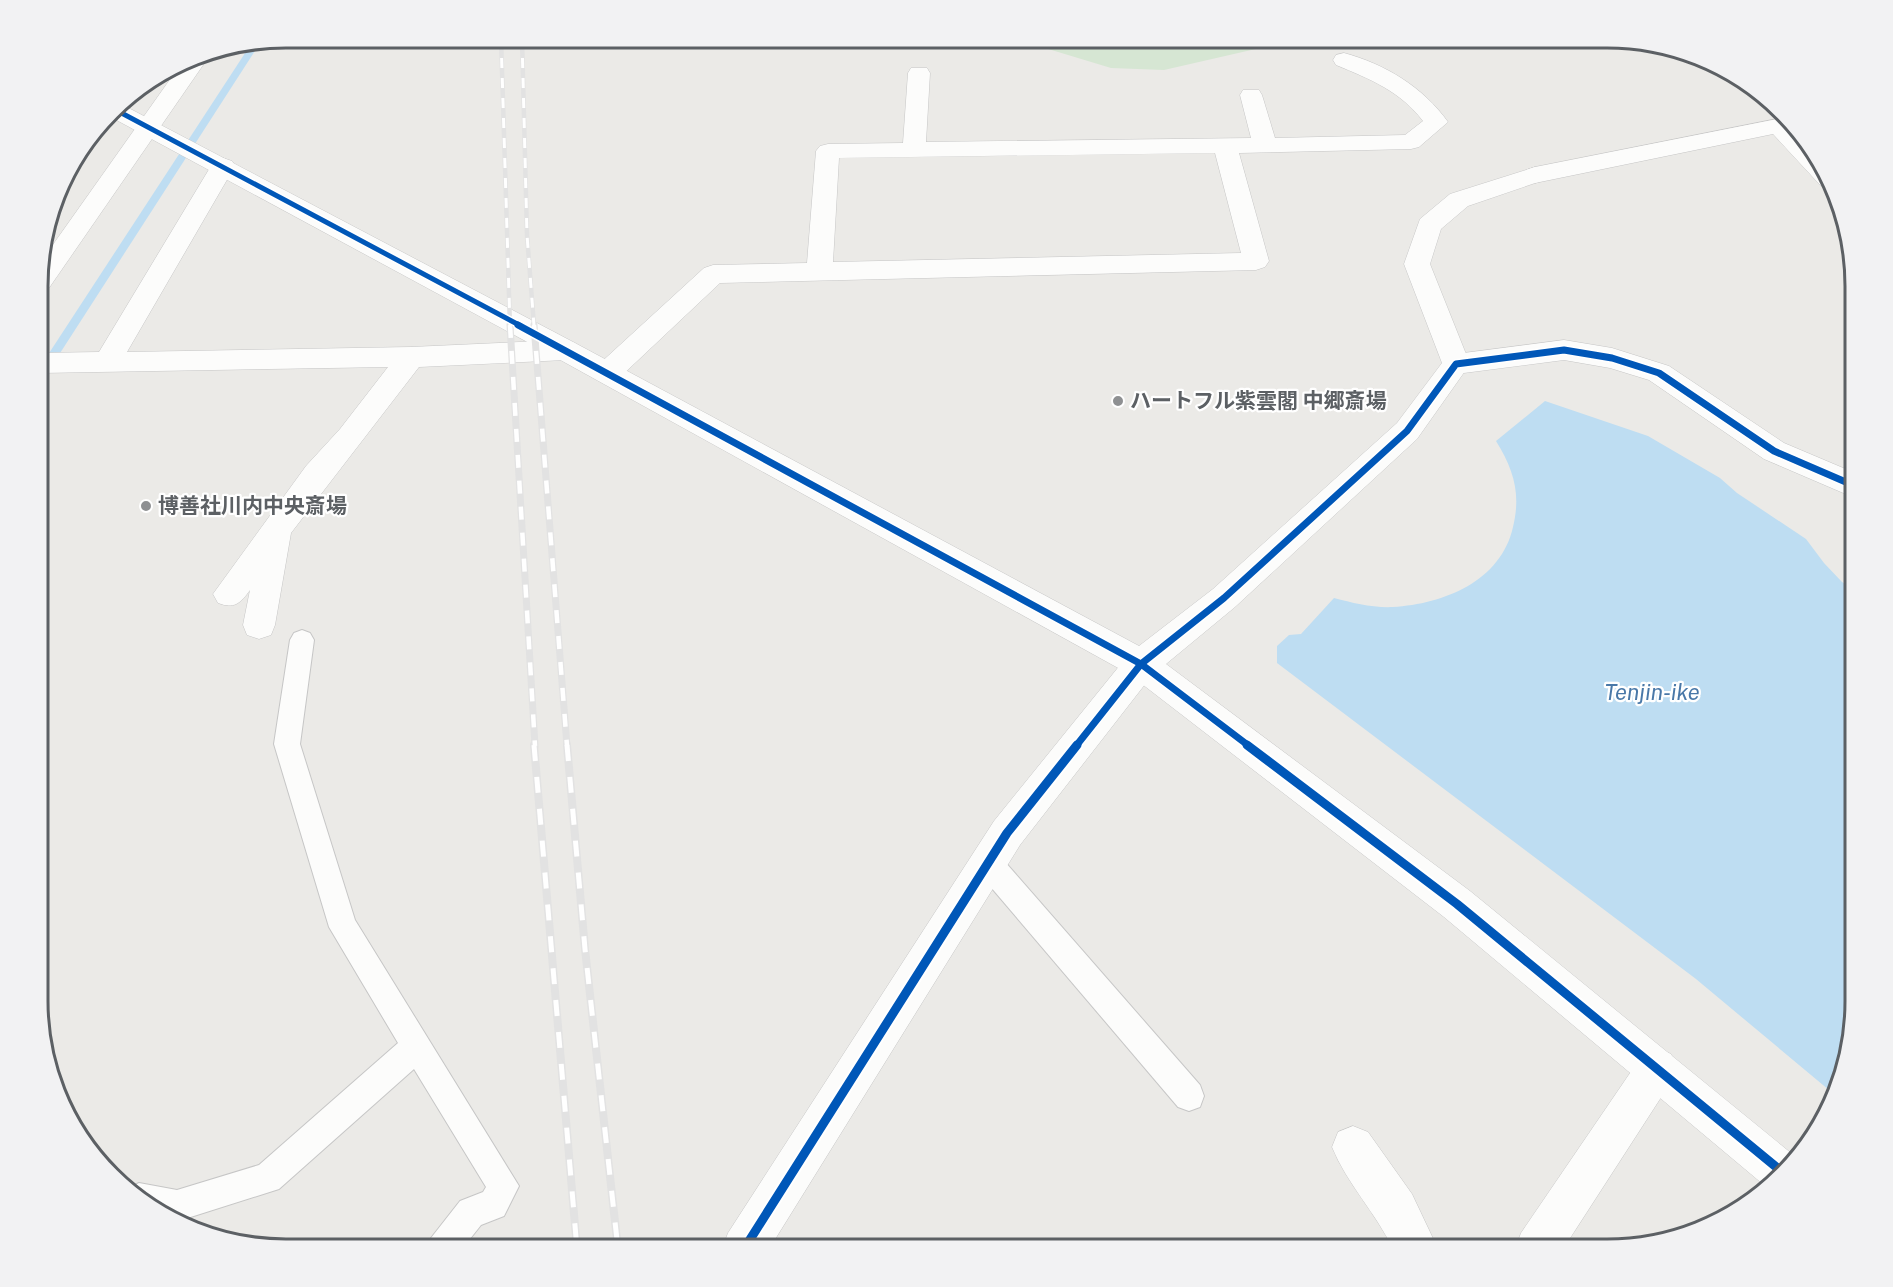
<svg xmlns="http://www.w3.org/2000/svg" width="1893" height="1287" font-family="'Public Sans','Noto Sans JP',sans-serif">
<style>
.green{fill:#d6e6d3}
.water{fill:#beddf2}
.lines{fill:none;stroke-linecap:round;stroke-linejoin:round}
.stream{fill:#beddf2;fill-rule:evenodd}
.lane-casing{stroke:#c6c6c6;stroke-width:2}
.street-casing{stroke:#c6c6c6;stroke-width:1}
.secondary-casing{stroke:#c8c8c8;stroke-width:1}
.lane{fill:#fcfcfb;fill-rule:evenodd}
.street{fill:#fcfcfb;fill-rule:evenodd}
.secondary{fill:#fcfcfb;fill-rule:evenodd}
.rail-far2-casing{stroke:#e2e2e2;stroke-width:4.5}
.rail-far1-casing{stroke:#e2e2e2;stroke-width:7}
.rail-casing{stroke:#e2e2e2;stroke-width:8}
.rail-far2{stroke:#fff;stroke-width:3;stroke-dasharray:10;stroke-linecap:butt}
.rail-far1{stroke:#fff;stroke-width:4.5;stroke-dasharray:13;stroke-linecap:butt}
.rail{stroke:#fff;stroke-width:5;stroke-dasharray:16;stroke-linecap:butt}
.cycleway-far2-casing{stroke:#fff;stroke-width:8}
.cycleway-far1-casing{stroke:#fff;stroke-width:10}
.cycleway-casing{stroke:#fff;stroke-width:13}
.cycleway-far2{stroke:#0057b8;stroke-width:5}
.cycleway-far1{stroke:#0057b8;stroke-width:7}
.cycleway{stroke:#0057b8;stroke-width:9}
.poi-dot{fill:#8e9092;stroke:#fff;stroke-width:2}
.labels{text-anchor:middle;stroke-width:4.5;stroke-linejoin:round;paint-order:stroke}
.poi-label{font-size:21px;font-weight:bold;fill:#5c6064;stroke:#fff;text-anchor:start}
.water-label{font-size:22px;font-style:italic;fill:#4978a8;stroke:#fff}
.rim{fill:none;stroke:#5c6064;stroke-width:3}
</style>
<rect width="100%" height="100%" fill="#ebeae7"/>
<!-- green -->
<path class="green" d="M1012,38h350l-2,2h-65l-131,30 -53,-2z"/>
<!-- water -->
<path class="water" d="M1545,401l103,35 72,42 17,15 69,46 18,24 18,19 13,8v427l-13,64 -7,14 -139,-116 -419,-316v-17l12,-11 12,-1 33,-36c19,5 39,10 59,9 51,-3 108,-26 120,-80 8,-33 1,-57 -17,-86z"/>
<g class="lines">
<!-- stream -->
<path class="stream" d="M260,43l-216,335 -4,1v-12l211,-323z"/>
<defs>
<g id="lane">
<path d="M302,630l8,3 4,7 -14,104 55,176 164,266 -15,30 -23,9 -19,24h-36l5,-11 29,-37 23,-9 3,-5 -72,-118 -135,120 -101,32 -43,-23 -8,-9 12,-6 38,7 82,-25 139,-122 -69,-116 -55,-183 16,-104 4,-7z"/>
<path d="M988,850l10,4 202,231 4,11 -4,11 -11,4 -11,-4 -200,-235 -3,-9 3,-9z"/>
</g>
<g id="street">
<path d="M209,53l1,2 -161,233 -9,3v-28l143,-202 8,-5z"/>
<path d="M1344,53c41,11 79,34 104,69l-29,25 -8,2 -172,4 30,108 -4,6 -9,3 -536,13 -103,97 -10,3 -10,-3 -4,-7 4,-7 107,-98 9,-3 94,-2 9,-112 4,-5 8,-2 75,-1 5,-70 3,-5h16l3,5 -4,69 325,-4 -11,-43 3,-5h16l3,5 13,43 130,-3 18,-14c-23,-30 -53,-42 -87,-56l-3,-5 3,-5zM1215,153l26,100 -408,9 6,-104z"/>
<path d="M1782,118l48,58 3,13 -11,-2 -49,-53 -238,49 -9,-3 -3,-5 3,-5 9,-3z"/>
<path d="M223,158l9,3 3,5 -108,186 284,-5 154,-7 10,3 4,7 -4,7 -10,3 -146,7 -128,166 -16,92 -4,10 -12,4 -12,-4 -4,-10 7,-35c-10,14 -16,19 -32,13l-5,-9 93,-128 34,-37 48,-62 -348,6v-20l59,-1 112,-186 3,-5z"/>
<path d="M1564,340l48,8 57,18 115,77 71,30v25l-91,-39 -115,-79 -39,-12 -46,-8 -108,14 -10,-3 -4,-7 4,-7 10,-3z"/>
<path d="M1141,650l12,4 5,10 -5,10 -133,171 -251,404h-47l6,-16 266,-412 135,-167z"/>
<path d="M1657,1048l14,6 6,14 -6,14 -108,167h-48l6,-16 122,-179z"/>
<path d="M1353,1126l15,6 44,62 26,55h-45c-17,-36 -46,-65 -61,-102l6,-15z"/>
</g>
<path id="secondary" d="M119,103l456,240 564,303 74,-57 184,-166 45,-60 -38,-99 16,-45 30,-25 76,-24 9,-3 9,3 3,5 -3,5 -76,26 -27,23 -11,35 40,100 -53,75 -182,168 -69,57 304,227 327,267 -33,27 -320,-268 -315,-243 -574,-317 -446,-241z"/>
</defs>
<!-- lane casing -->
<use href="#lane" class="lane-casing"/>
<!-- street casing -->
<use href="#street" class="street-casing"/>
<!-- secondary casing -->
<use href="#secondary" class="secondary-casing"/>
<!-- lane -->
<use href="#lane" class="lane"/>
<!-- street -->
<use href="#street" class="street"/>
<!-- secondary -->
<use href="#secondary" class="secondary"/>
<defs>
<g id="rail-far2">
<path d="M501,38l9,288"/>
<path d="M522,38l5,197 7,91"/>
</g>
<g id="rail-far1">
<path d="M510,325l25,421"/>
<path d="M534,325l33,421"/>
</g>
<g id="rail">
<path d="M534,745l43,504"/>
<path d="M567,745l18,204 33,300"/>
</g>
</defs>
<!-- rail-far2 casing -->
<use href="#rail-far2" class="rail-far2-casing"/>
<!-- rail-far1 casing -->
<use href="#rail-far1" class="rail-far1-casing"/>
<!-- rail casing -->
<use href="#rail" class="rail-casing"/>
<!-- rail-far2 -->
<use href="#rail-far2" class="rail-far2"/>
<!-- rail-far1 -->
<use href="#rail-far1" class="rail-far1"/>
<!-- rail -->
<use href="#rail" class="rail"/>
<defs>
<path id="cycleway-far2" d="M114,109l407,217"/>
<g id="cycleway-far1">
<path d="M518,325l623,339 108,82"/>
<path d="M1076,746l65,-82 83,-66 183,-167 49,-67 108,-14 48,8 47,15 115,78 81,35"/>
</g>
<g id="cycleway">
<path d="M1247,745l210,159 324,267"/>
<path d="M744,1249l263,-416 70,-88"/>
</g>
</defs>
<!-- cycleway-far2 casing -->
<use href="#cycleway-far2" class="cycleway-far2-casing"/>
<!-- cycleway-far1 casing -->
<use href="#cycleway-far1" class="cycleway-far1-casing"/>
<!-- cycleway casing -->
<use href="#cycleway" class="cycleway-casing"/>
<!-- cycleway-far2 -->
<use href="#cycleway-far2" class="cycleway-far2"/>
<!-- cycleway-far1 -->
<use href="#cycleway-far1" class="cycleway-far1"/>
<!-- cycleway -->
<use href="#cycleway" class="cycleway"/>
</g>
<!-- markers -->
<g class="poi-dot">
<circle cx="1118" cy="401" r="6"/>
<circle cx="146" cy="506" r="6"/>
</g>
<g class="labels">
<!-- poi labels -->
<g class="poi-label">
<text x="1130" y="408">ハートフル紫雲閣 中郷斎場</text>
<text x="158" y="513">博善社川内中央斎場</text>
</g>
<!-- water labels -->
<g class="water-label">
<text x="1652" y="700">Tenjin-ike</text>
</g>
</g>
<!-- crop -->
<path d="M0 0H1893V1287H0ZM286 48H1607A238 238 0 0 1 1845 286V1001A238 238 0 0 1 1607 1239H286A238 238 0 0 1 48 1001V286A238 238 0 0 1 286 48Z" fill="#f2f2f3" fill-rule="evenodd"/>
<path class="rim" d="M286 48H1607A238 238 0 0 1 1845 286V1001A238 238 0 0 1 1607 1239H286A238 238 0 0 1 48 1001V286A238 238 0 0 1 286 48Z"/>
</svg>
